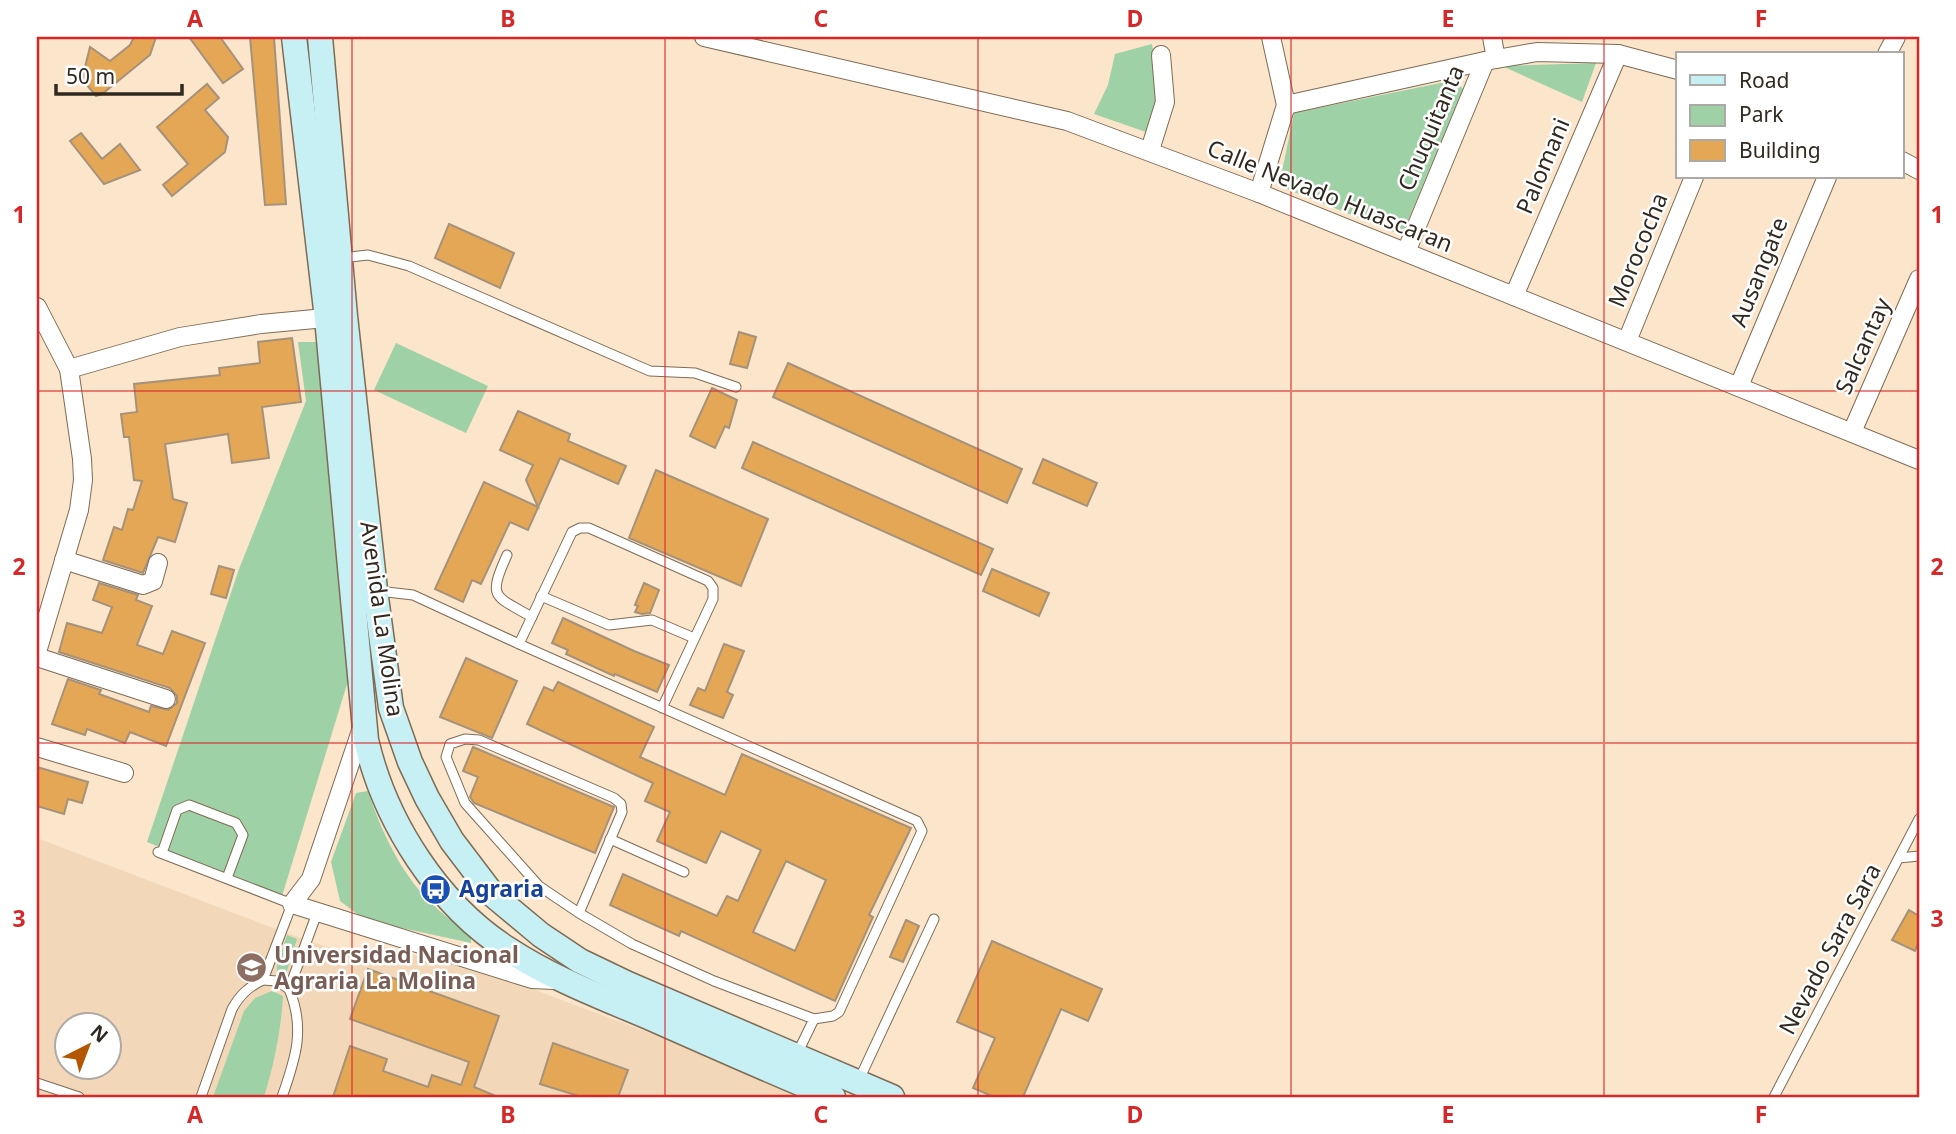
<svg xmlns="http://www.w3.org/2000/svg" width="1956" height="1134" font-family="'Noto Sans',sans-serif">
<style>
.built{fill:#f2d8b8;fill-rule:evenodd}
.green{fill:#9fd1a6}
.building{fill:#e4a755;stroke:#a6927a;stroke-width:2;fill-rule:evenodd}
.lines{fill:none;stroke-linecap:round;stroke-linejoin:round}
.lane-casing{stroke:#7e6b54;stroke-width:11}
.street-casing{stroke:#7e6b54;stroke-width:20}
.secondary-casing{stroke:#7e6b54;stroke-width:27}
.lane{stroke:#fff;stroke-width:9}
.street{stroke:#fff;stroke-width:18}
.secondary{stroke:#c7f0f5;stroke-width:24}
.grid{fill:none;stroke:#d62828;stroke-width:2;stroke-opacity:0.55}
.labels{text-anchor:middle;stroke-width:5;stroke-linejoin:round;paint-order:stroke}
.street-label{font-size:23px;fill:#31291f;stroke:#fff}
.transit-label{font-size:23px;font-weight:bold;fill:#164399;stroke:#fff;text-anchor:start}
.education-label{font-size:23px;font-weight:bold;fill:#785e54;stroke:#fff;text-anchor:start}
.neatline{fill:none;stroke:#d62828;stroke-width:2.5}
.grid-label{font-size:23px;text-anchor:middle;font-weight:bold;fill:#d62828}
</style>
<rect width="100%" height="100%" fill="#fbe5cb"/>
<!-- built -->
<path class="built" d="M37,838l244,93 78,27 1,-6 22,-5 124,32 202,76 98,42h-769zM66,1026h42v42h-42z"/>
<!-- green -->
<g class="green">
<path d="M1152,44c5,32 9,59 -6,88l-52,-18 14,-29 7,-31z"/>
<path d="M1596,63l-14,39 -80,-36z"/>
<path d="M1455,80l8,9 -61,146 -123,-49 15,-73z"/>
<path d="M298,342h20l34,326 -70,228 -135,-54 92,-273 67,-168z"/>
<path d="M396,343l92,43 -22,47 -92,-43z"/>
<path d="M368,791c12,38 33,82 61,110 13,13 28,24 42,36v6l-106,-23 -25,-19 -9,-39 25,-69z"/>
<path d="M287,935l10,4 -10,32 -5,5 -5,-2v-9z"/>
<path d="M272,991l11,5c-2,35 -9,68 -19,101h-51l31,-86 11,-13z"/>
</g>
<!-- building -->
<g class="building">
<path d="M134,37h22l-6,18 -48,39 -6,2 -14,-17 8,-32 20,14 20,-16z"/>
<path d="M189,37h31l23,32 -20,14z"/>
<path d="M250,37h24l12,167 -21,1z"/>
<path d="M207,84l12,14 -14,12 23,27 -3,15 -53,44 -9,-11 25,-21 -31,-37z"/>
<path d="M81,133l21,26 18,-15 20,26 -36,14 -34,-43z"/>
<path d="M449,224l65,29 -14,35 -65,-30z"/>
<path d="M739,332l17,5 -9,31 -17,-4z"/>
<path d="M292,338l9,64 -39,5 7,51 -37,5 -4,-29 -63,10 8,55 14,4 -12,39 -17,-5 -15,36 -40,-13 11,-33 8,3 6,-21 5,1 9,-29 -8,-1 -5,-43h-5l-3,-23 16,-2 -3,-28 86,-9 -1,-7 41,-5 -2,-21z"/>
<path d="M788,363l234,106 -15,34 -234,-106z"/>
<path d="M712,388l25,12 -8,28 -4,-2 -10,22 -25,-12z"/>
<path d="M518,411l52,23 -2,7 58,25 -8,18 -58,-26 -32,72 -18,-8 -29,62 -9,-4 -9,22 -28,-13 49,-107 54,25 -12,-27 7,-15 -33,-15z"/>
<path d="M753,442l240,107 -12,26 -239,-107z"/>
<path d="M1043,459l54,24 -10,23 -54,-23z"/>
<path d="M656,470l112,49 -27,67 -112,-48z"/>
<path d="M219,566l15,4 -8,28 -15,-4z"/>
<path d="M992,569l57,24 -10,23 -56,-25z"/>
<path d="M99,583l39,12 -2,5 16,6 -15,39 26,9 9,-23 33,12 -39,103 -36,-14 -5,11 -38,-14 -2,6 -33,-11 16,-45 33,11 -2,4 50,18 2,-6 17,4 9,-7v-7l-7,-8 -111,-36 8,-29 35,10 10,-26 -19,-7z"/>
<path d="M644,583l15,7 -9,23 -8,1 -7,-2 3,-6 -3,-1z"/>
<path d="M563,618l71,33 35,14 -12,27 -42,-18 -1,2 -48,-22 2,-4 -16,-7z"/>
<path d="M724,644l20,7 -17,41 6,3 -10,23 -33,-13 8,-17 7,3z"/>
<path d="M466,658l51,23 -25,57 -52,-21z"/>
<path d="M558,682l96,45 -14,30 85,38 17,-41 169,74 -42,87 4,2 -38,84 -154,-70 -2,5 -69,-31 13,-31 94,42 10,-20 11,5 23,-51 -40,-19 -15,32 -49,-22 13,-29 -25,-11 8,-18 -126,-59 17,-37 9,4zM786,861l40,19 -31,71 -42,-19z"/>
<path d="M473,747l141,60 -19,46 -121,-50 -4,-6 8,-20 -15,-6z"/>
<path d="M37,767l51,15 -6,21 -14,-4 -4,15 -27,-8z"/>
<path d="M1909,910l10,6v25l-4,10 -23,-11z"/>
<path d="M906,920l13,6 -16,36 -13,-5z"/>
<path d="M992,941l110,48 -14,32 -27,-12 -38,88h-29l-21,-9 22,-50 -38,-16z"/>
<path d="M368,969l131,47 -25,71 24,10h-165l17,-51 37,13 -4,12 45,16 4,-12 29,10 8,-23 -119,-43z"/>
<path d="M553,1043l75,27 -10,27h-36l-42,-13z"/>
</g>
<g class="lines">
<defs>
<g id="lane">
<path d="M341,258l27,-3 41,11 241,105 45,2 41,14"/>
<path d="M507,555c-19,43 -14,40 25,62"/>
<path d="M378,591l35,4 106,49"/>
<path d="M541,596l68,29 43,-5 42,18"/>
<path d="M662,708l51,-109v-11l-5,-7 -119,-53h-9l-8,4 -53,112 398,177 5,10 -83,181 -6,4 -19,3"/>
<path d="M610,839l74,33"/>
<path d="M158,852l134,52 -29,76c-15,7 -23,15 -31,29l-31,88"/>
<path d="M162,853l15,-43 12,-5 47,18 7,12 -16,43"/>
<path d="M1899,858l20,-2"/>
<path d="M579,913l43,-101 -1,-8 -7,-6 -135,-58 -14,-1 -15,5 -4,13 19,46 74,83 40,27 53,31 82,37 100,38 -17,35"/>
<path d="M263,980l14,1 12,8"/>
<path d="M858,1082l76,-163"/>
<path d="M37,1083l42,14"/>
<path d="M282,1097c13,-37 24,-68 7,-108l28,-76"/>
<path d="M1774,1097l145,-278"/>
</g>
<g id="street">
<path d="M704,37l363,84 192,72 660,267"/>
<path d="M1492,37l4,22"/>
<path d="M1887,54l9,-17"/>
<path d="M1286,105l199,-44 52,-9 81,2 60,16"/>
<path d="M1150,150l15,-48 -4,-47"/>
<path d="M1902,161l17,9"/>
<path d="M1259,193l27,-88 -15,-68"/>
<path d="M1406,252l79,-191"/>
<path d="M1514,296l104,-242"/>
<path d="M37,307l32,62 13,90 1,21 -4,30 -42,142"/>
<path d="M1627,341l67,-164"/>
<path d="M69,369l111,-32 81,-13 75,-7"/>
<path d="M1739,386l88,-209"/>
<path d="M1852,432l67,-153"/>
<path d="M64,560l79,25 10,-4 5,-18"/>
<path d="M37,657l129,42"/>
<path d="M362,728l-51,151 -19,25 240,75 22,1"/>
<path d="M37,747l87,26"/>
</g>
<g id="secondary">
<path d="M294,37l33,281 39,422c19,82 72,165 143,210 44,29 95,48 144,69 59,26 119,53 180,78"/>
<path d="M320,37l25,279 30,274 16,118 19,54 17,36 25,43 41,54 48,40 39,26 48,23 264,113"/>
</g>
</defs>
<!-- lane casing -->
<use href="#lane" class="lane-casing"/>
<!-- street casing -->
<use href="#street" class="street-casing"/>
<!-- secondary casing -->
<use href="#secondary" class="secondary-casing"/>
<!-- lane -->
<use href="#lane" class="lane"/>
<!-- street -->
<use href="#street" class="street"/>
<!-- secondary -->
<use href="#secondary" class="secondary"/>
</g>
<!-- grid -->
<path class="grid" d="M352,37v1060M665,37v1060M978,37v1060M1291,37v1060M1604,37v1060M37,391h1882M37,743h1882"/>
<!-- icons -->
<defs>
<symbol id="bus-disc" viewBox="-11 -11 22 22"><circle r="9.5" fill="#1a4fb4" stroke="#fff"/><path d="M-5-6H5V4H4V6H2V4H-2V6H-4V4H-5ZM-3.5-4V0h7V-4ZM-3.5 1.2v1.5H-2V1.2ZM2 1.2v1.5H3.5V1.2Z" fill="#fff"/></symbol>
<symbol id="university-disc" viewBox="-11 -11 22 22"><circle r="9.5" fill="#8d6e63" stroke="#fff"/><path d="M0-5L7-2L0 1L-7-2ZM-4 1L0 2.5L4 1V4Q0 6-4 4Z" fill="#fff"/></symbol>
</defs>
<g fill-rule="evenodd">
<use href="#bus-disc" x="418" y="872" width="35" height="35"/>
<use href="#university-disc" x="234" y="950" width="35" height="35"/>
</g>
<g class="labels">
<!-- street labels -->
<g class="street-label">
<text transform="translate(1431 128) rotate(-67)" y="8">Chuquitanta</text>
<text transform="translate(1543 166) rotate(-67)" y="8">Palomani</text>
<text transform="translate(1330 196) rotate(22)" y="8">Calle Nevado Huascaran</text>
<text transform="translate(1638 250) rotate(-68)" y="8">Morococha</text>
<text transform="translate(1759 272) rotate(-68)" y="8">Ausangate</text>
<text transform="translate(1863 346) rotate(-66)" y="8">Salcantay</text>
<text transform="translate(382 619) rotate(82)" y="8">Avenida La Molina</text>
<text transform="translate(1830 949) rotate(-62)" y="8">Nevado Sara Sara</text>
</g>
<!-- transit labels -->
<g class="transit-label">
<text x="459" y="897">Agraria</text>
</g>
<!-- education labels -->
<g class="education-label">
<text x="274" y="963">Universidad Nacional<tspan x="274" dy="26">Agraria La Molina</tspan></text>
</g>
</g>
<!-- border -->
<rect width="1956" height="1134" fill="none" stroke="#ffffff" stroke-width="77"/>
<!-- legend -->
<rect x="1676" y="52" width="228" height="126" fill="#ffffff" stroke="#ada9a5" stroke-width="2"/>
<rect x="1690" y="75" width="35" height="10" fill="#c7f0f5" stroke="#ada9a5" stroke-width="2"/>
<text x="1739" y="88" font-size="21" fill="#31291f">Road</text>
<rect x="1690" y="105" width="35" height="21" fill="#9fd1a6" stroke="#ada9a5" stroke-width="2"/>
<text x="1739" y="122" font-size="21" fill="#31291f">Park</text>
<rect x="1690" y="140" width="35" height="21" fill="#e4a755" stroke="#ada9a5" stroke-width="2"/>
<text x="1739" y="158" font-size="21" fill="#31291f">Building</text>
<!-- north arrow -->
<g transform="translate(88 1046) rotate(42)"><circle r="33" fill="#ffffff" stroke="#ada9a5" stroke-width="2"/>
<path d="M0-5L12 26L0 18L-12 26Z" fill="#b45703"/>
<text y="-10" font-size="19" font-weight="bold" text-anchor="middle" fill="#31291f">N</text>
</g>
<!-- scale -->
<path d="M56 84v10h126v-10" fill="none" stroke="#31291f" stroke-width="3.5"/>
<text x="66" y="84" font-size="21" fill="#31291f" stroke="#ffffff" stroke-width="5" paint-order="stroke">50 m</text>
<rect x="38" y="38" width="1880" height="1058" class="neatline"/>
<g class="grid-label">
<text x="195" y="27">A</text>
<text x="508" y="27">B</text>
<text x="821" y="27">C</text>
<text x="1135" y="27">D</text>
<text x="1448" y="27">E</text>
<text x="1761" y="27">F</text>
<text x="19" y="223">1</text>
<text x="1937" y="223">1</text>
<text x="19" y="575">2</text>
<text x="1937" y="575">2</text>
<text x="19" y="927">3</text>
<text x="1937" y="927">3</text>
<text x="195" y="1123">A</text>
<text x="508" y="1123">B</text>
<text x="821" y="1123">C</text>
<text x="1135" y="1123">D</text>
<text x="1448" y="1123">E</text>
<text x="1761" y="1123">F</text>
</g>
</svg>
